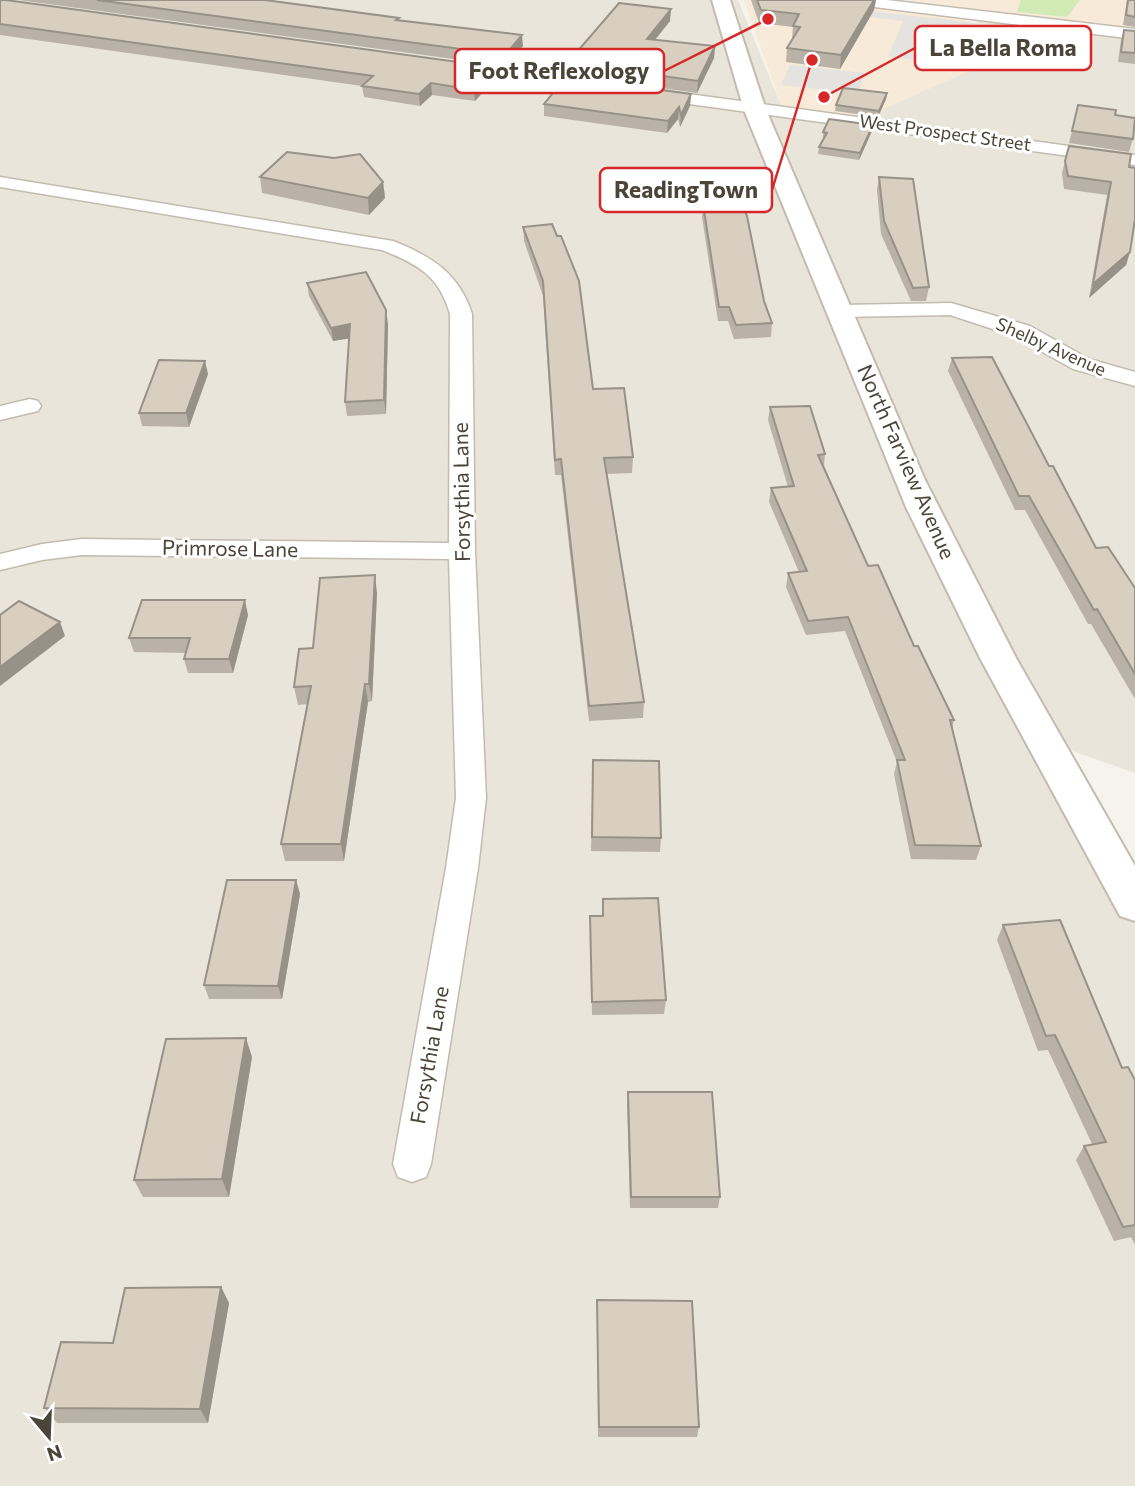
<svg xmlns="http://www.w3.org/2000/svg" width="1135" height="1486" font-family="Commissioner,sans-serif">
<style>
.residential{fill:#eae5da}
.commercial{fill:#f7ead8}
.green{fill:#d2eab5}
.parking{fill:#e5e3e0}
.lines{fill:none;stroke-linecap:round;stroke-linejoin:round}
.minor-casing{stroke:#c2bbae;stroke-width:3}
.tertiary-casing{stroke:#c2bbae;stroke-width:4}
.minor{fill:#fff;fill-rule:evenodd}
.tertiary{fill:#fff;fill-rule:evenodd}
.wall{fill:#bab2a6}
.shaded-wall{fill:#979187}
.building{fill:#d8cfc1;stroke:#979187;stroke-width:2}
.labels{text-anchor:middle;stroke-width:6;stroke-linejoin:round;paint-order:stroke}
.far-street-label{font-size:18px;fill:#4b4439;stroke:#fff}
.street-label{font-size:21px;fill:#4b4439;stroke:#fff}
.leader{fill:none;stroke:#d62828;stroke-width:2.5}
.callout-dot{fill:#d62828;stroke:#fff;stroke-width:2.5}
.callout{fill:#fff;stroke:#d62828;stroke-width:2.5}
.callout-label{font-size:23px;text-anchor:middle;font-weight:bold;fill:#4b4439}
</style>
<rect width="100%" height="100%" fill="#f6f3ec"/>
<!-- residential -->
<path class="residential" d="M0,0h710l37,88 -28,-88h19l45,110 184,-38 11,-57 157,19v739l-91,-32 91,163v582h-1135z"/>
<!-- commercial -->
<g class="commercial">
<path d="M744,0h60l162,18 1,54 -110,49 -74,-11z"/>
<path d="M905,0h230v28z"/>
</g>
<!-- green -->
<path class="green" d="M1021,0h59l-13,17 -50,-5z"/>
<!-- parking -->
<g class="parking">
<path d="M836,7l140,16 -14,42 -74,-8 15,-36 -70,-8z"/>
<path d="M790,65l75,8 -7,20 -77,-8z"/>
</g>
<g class="lines">
<defs>
<g id="minor">
<path d="M843,0h44l248,29v10l-285,-35z"/>
<path d="M454,62l149,20 8,5 -8,5 -155,-22 -2,-3z"/>
<path d="M652,89l483,66v10l-489,-67 -2,-4 2,-4z"/>
<path d="M0,177l393,64c38,15 66,32 79,73l3,237 11,247 -8,70 -47,296 -5,13 -14,5 -14,-5 -5,-13 53,-296 10,-70 -7,-239 -367,-4 -40,5 -42,10v-16l42,-10 40,-5 367,4 1,-229c-11,-39 -33,-50 -68,-64l-382,-63z"/>
<path d="M951,303l79,23 59,33 46,13v14l-62,-17 -59,-33 -64,-21 -108,2 -7,-2 -3,-4 3,-4 7,-2z"/>
<path d="M30,399l8,2 3,5 -3,5 -38,9v-14z"/>
</g>
<path id="tertiary" d="M712,0h18l36,110 159,370 91,178 119,208v55l-15,-5 -140,-258 -74,-151 -162,-397z"/>
</defs>
<!-- minor casing -->
<use href="#minor" class="minor-casing"/>
<!-- tertiary casing -->
<use href="#tertiary" class="tertiary-casing"/>
<!-- minor -->
<use href="#minor" class="minor"/>
<!-- tertiary -->
<use href="#tertiary" class="tertiary"/>
</g>
<!-- wall -->
<g class="wall">
<path d="M0,0l494,67 1,12 -20,22 -43,-6 -12,11 -56,-9 -2,-11 -362,-51z"/>
<path d="M19,0h246l134,18v3l124,25 -18,20z"/>
<path d="M751,0h125l-2,10 -34,59 -54,-7 1,-14 6,-8 -1,-1 1,-12 -34,-4z"/>
<path d="M1127,0h8v27l-12,-2z"/>
<path d="M670,21l-15,19 60,6 -1,12 -17,35 -120,-17 -1,-23z"/>
<path d="M1124,30l11,1v33l-17,-2 3,-22z"/>
<path d="M887,93l-1,6 -8,18 -43,-6 1,-6z"/>
<path d="M691,94l-1,12 -10,21 -2,-8 -11,14 -123,-17v-12z"/>
<path d="M1078,105l37,10 18,24 -4,13 -60,-9z"/>
<path d="M873,125l-1,6 -13,29 -41,-6 1,-7 5,-9h-1v-6z"/>
<path d="M1069,146l60,21 1,85 -4,13 -37,33 18,-103 -43,-6 -2,-16z"/>
<path d="M260,177l123,5 2,16 -16,17 -107,-22z"/>
<path d="M879,177l50,110 -3,14h-15l-30,-67 -4,-44z"/>
<path d="M703,204l69,119 -1,14 -37,2 -6,-18h-10l-16,-104z"/>
<path d="M523,227l70,162 40,68 -1,16 -25,1 37,228 -1,16 -54,3 -28,-246h-6l-12,-179 -19,-55z"/>
<path d="M307,283l81,41 -2,90 -39,2 -2,-14 4,-64 -16,3 -24,-45z"/>
<path d="M952,358l97,108 47,82 39,40v111l-44,-75h-3l-63,-114h-10l-67,-139z"/>
<path d="M208,374l-19,53 -47,-1 -3,-13z"/>
<path d="M770,407l55,47 -1,12 44,100 86,154 -2,9 29,117 -5,14 -65,-1 -17,-85 3,-12 -52,-131 -39,4 -20,-48 2,-14 11,-1 -30,-70 2,-14 17,-1 -20,-67z"/>
<path d="M377,593l-5,108 -4,1 -24,159h-59l-4,-17 27,-140 -10,1 -4,-18 19,-39z"/>
<path d="M248,615l-15,58h-45l-4,-14 2,-6 -52,-1 -5,-14z"/>
<path d="M593,760l68,78 -1,14 -69,-1z"/>
<path d="M296,880l4,14 -18,105h-73l-5,-14z"/>
<path d="M603,899l63,101 -2,14 -72,1 -2,-99h12z"/>
<path d="M1003,925l119,143 13,12v165l-4,-8 -17,4 -38,-81 8,-14 8,-2 -44,-94 -10,1 -41,-111z"/>
<path d="M252,1057l-23,140h-86l-9,-17z"/>
<path d="M628,1092l92,105 -2,11h-88l-3,-104z"/>
<path d="M221,1287l8,16 -21,120h-151l-13,-15 69,-65z"/>
<path d="M597,1300l102,127 -2,10h-99z"/>
</g>
<!-- shaded-wall -->
<g class="shaded-wall">
<path d="M874,0h2l-2,10 -34,59 1,-14z"/>
<path d="M671,9l-1,12 -24,30 1,-12z"/>
<path d="M522,35l1,11 -18,20v-11z"/>
<path d="M715,46l-1,12 -17,35 1,-12z"/>
<path d="M494,67l1,12 -20,22 -1,-11z"/>
<path d="M431,83l1,12 -12,11 -1,-12z"/>
<path d="M887,93l-1,6 -8,18 1,-6z"/>
<path d="M691,94l-1,12 -10,21 1,-12z"/>
<path d="M679,107l-1,12 -11,14 1,-12z"/>
<path d="M873,125l-1,6 -13,29 1,-7z"/>
<path d="M383,182l2,16 -16,17 -1,-17z"/>
<path d="M1130,252l-4,13 -37,33 4,-14z"/>
<path d="M386,310l2,14 -2,90 -2,-14z"/>
<path d="M350,324l2,14 -19,3 -2,-13z"/>
<path d="M205,361l3,13 -19,53 -3,-14z"/>
<path d="M375,575l2,18 -5,108 -3,-17z"/>
<path d="M245,600l3,15 -15,58 -4,-14z"/>
<path d="M60,622l5,14 -65,50v-19z"/>
<path d="M365,684l3,18 -24,159 -3,-17z"/>
<path d="M296,880l4,14 -18,105 -4,-13z"/>
<path d="M246,1038l6,19 -23,140 -7,-18z"/>
<path d="M221,1287l8,16 -21,120 -8,-14z"/>
</g>
<!-- building -->
<g class="building">
<path d="M0,0h6l488,67 -20,23 -43,-7 -12,11 -57,-8 11,-10 -373,-52z"/>
<path d="M97,0h168l134,18 -3,2 126,15 -17,20z"/>
<path d="M757,0h117l-33,55 -54,-7 13,-21 -7,-1 6,-12 -38,-4z"/>
<path d="M1128,0h7v17l-9,-2z"/>
<path d="M619,3l52,6 -24,30 68,7 -17,35 -121,-17 8,-10 -9,-1z"/>
<path d="M1124,30l11,1v22l-14,-1z"/>
<path d="M566,77l125,17 -10,21 -2,-8 -11,14 -124,-17z"/>
<path d="M843,88l44,5 -8,18 -43,-6z"/>
<path d="M1078,105l38,5 -1,5 20,3 -2,21 -61,-8z"/>
<path d="M829,119l44,6 -13,28 -41,-6 8,-14 -4,-1z"/>
<path d="M1069,146l62,8 -2,13 6,1v51l-5,33 -37,32 18,-102 -43,-6 -3,-15z"/>
<path d="M287,152l47,6 26,-4 23,28 -15,16 -108,-21z"/>
<path d="M879,177l34,2 16,108 -16,1 -29,-67z"/>
<path d="M741,202l6,14 17,85 8,22 -36,2 -7,-18h-10l-16,-103z"/>
<path d="M552,224l5,12h4l18,45 14,108 31,-1 9,69 -29,1 40,244 -55,4 -28,-247 -6,1 -12,-179 -20,-54z"/>
<path d="M366,272l20,38 -2,90 -39,2 5,-78 -19,4 -24,-45z"/>
<path d="M992,357l57,109h4l43,82 12,-1 27,41v86l-38,-65 -3,1 -65,-114h-10l-67,-138z"/>
<path d="M159,360l46,1 -19,52h-47z"/>
<path d="M810,406l15,48 -7,1 50,111 10,-1 36,81h4l36,74h-4l31,126 -66,-1 -18,-85h8l-57,-143 -40,4 -20,-48 19,-2 -36,-83 23,-2 -24,-79z"/>
<path d="M375,575l-6,109h-4l-24,160h-60l30,-158 -17,1 5,-38 14,-1 7,-70z"/>
<path d="M142,600h103l-16,59h-45l6,-21h-61z"/>
<path d="M19,601l41,21 -60,45v-52z"/>
<path d="M593,760l66,1 2,77 -69,-1z"/>
<path d="M227,880h69l-18,106 -74,-1z"/>
<path d="M658,898l8,102 -74,2 -2,-86h13v-17z"/>
<path d="M1060,920l62,148 6,-1 7,13v145l-12,2 -39,-81 22,-4 -51,-107 -9,1 -43,-111z"/>
<path d="M246,1038l-24,141 -88,1 32,-141z"/>
<path d="M628,1092h84l8,105h-89z"/>
<path d="M221,1287l-21,122 -156,-1 17,-66 52,1 12,-55z"/>
<path d="M597,1300l95,1 7,126h-100z"/>
</g>
<g class="labels">
<!-- far-street labels -->
<g class="far-street-label">
<text transform="translate(945 133) rotate(8)" y="6">West Prospect Street</text>
<text transform="translate(1051 347) rotate(24)" y="6">Shelby Avenue</text>
</g>
<!-- street labels -->
<g class="street-label">
<text transform="translate(906 462) rotate(66)" y="7">North Farview Avenue</text>
<text transform="translate(462 492) rotate(-91)" y="7">Forsythia Lane</text>
<text transform="translate(230 549) rotate(1)" y="7">Primrose Lane</text>
<text transform="translate(430 1055) rotate(-80)" y="7">Forsythia Lane</text>
</g>
</g>
<!-- callouts -->
<path class="leader" d="M824 97L915 48M768 19L664 71M812 60L772 190"/>
<g class="callout-dot">
<circle cx="824" cy="97" r="7"/>
<circle cx="768" cy="19" r="7"/>
<circle cx="812" cy="60" r="7"/>
</g>
<g class="callout">
<rect x="915" y="26" width="176" height="44" rx="7"/>
<rect x="455" y="49" width="209" height="44" rx="7"/>
<rect x="600" y="168" width="172" height="44" rx="7"/>
</g>
<g class="callout-label">
<text x="1003" y="56">La Bella Roma</text>
<text x="559" y="79">Foot Reflexology</text>
<text x="686" y="198">ReadingTown</text>
</g>
<!-- north arrow -->
<g transform="translate(49 1437) rotate(161)" stroke="#ffffff" stroke-width="5" paint-order="stroke">
<path d="M0-5L12 26L0 18L-12 26Z" fill="#4b4439"/>
<text y="-10" font-size="19" font-weight="bold" text-anchor="middle" fill="#4b4439">N</text>
</g>
</svg>
